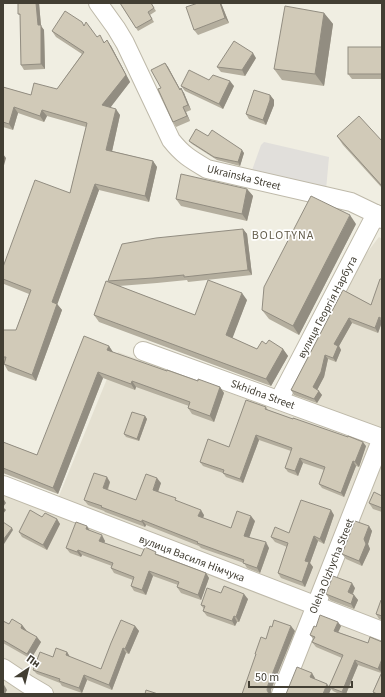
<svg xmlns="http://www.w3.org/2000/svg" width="385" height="697" font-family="'Source Sans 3',sans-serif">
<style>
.residential{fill:#e4e0d1}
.parking{fill:#e1dfdb}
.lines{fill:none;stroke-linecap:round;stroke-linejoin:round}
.minor-casing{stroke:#beb9a9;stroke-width:20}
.minor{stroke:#fff;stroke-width:18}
.wall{fill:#b4ae9e}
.shaded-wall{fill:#928d81}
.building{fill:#d1cab8;stroke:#928d81}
.labels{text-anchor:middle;stroke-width:3.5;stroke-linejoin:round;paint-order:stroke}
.street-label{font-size:11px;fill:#423e33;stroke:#fff}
.neighbourhood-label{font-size:12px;letter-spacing:1px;fill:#645d4b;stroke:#fff}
</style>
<rect width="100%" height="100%" fill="#f0eee2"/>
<!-- residential -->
<g class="residential">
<path d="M379,237l3,2v193l-89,-34 -3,-6 31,-54 42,-80z"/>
<path d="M118,352l264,97v245h-379v-201l49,20z"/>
</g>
<!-- parking -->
<path class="parking" d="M264,142l65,15 -3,33 -75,-17 10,-28z"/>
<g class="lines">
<defs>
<g id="minor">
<path d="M98,3l18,25 9,15 46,97c12,15 19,19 36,29l144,33 25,12 6,5"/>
<path d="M143,351l239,87"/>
<path d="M279,400l97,-186"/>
<path d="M3,485l379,146"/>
<path d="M3,668l24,16 17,10"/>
<path d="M281,694l101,-256"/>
</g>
</defs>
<!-- minor casing -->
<use href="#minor" class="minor-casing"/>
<!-- minor -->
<use href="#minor" class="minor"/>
</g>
<!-- wall -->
<g class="wall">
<path d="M18,3h21l2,23 3,4 1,39 -21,1 -3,-5 -1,-50 -2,-1z"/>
<path d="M120,3h31l5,8 -6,4 4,7 -16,9z"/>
<path d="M221,3l8,20 -31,12 -4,-5z"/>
<path d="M324,13l9,11 -9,62 -42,-6 -8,-11z"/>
<path d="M84,25l13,12 14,9 19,36 -20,25 10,8 -8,36 41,10 4,6 -8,35 -50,-12 -42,114 5,6 -26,71 -28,-10 -4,-7v-1h-1v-33h13l13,-36 -25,-10 -1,-1v-16l67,-74 16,-66 -39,-11 -3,6 -26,-9 -5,17 -10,-3v-40l28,8 26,-6 25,-35 -26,-17 -4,-6z"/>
<path d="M382,47v32h-30l-4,-5z"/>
<path d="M256,58l-11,18 -24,-4 -4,-5z"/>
<path d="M165,63l3,4 12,22 4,4 7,17 -5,2 4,9 -14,6 -3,-5 -12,-34z"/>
<path d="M209,80l25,6 -11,23 -38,-18 -4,-5z"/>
<path d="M270,95l4,5v5l-8,20 -17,-6 -3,-5z"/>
<path d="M208,136l36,17 -4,13 -23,-6 -25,-16 -3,-3z"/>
<path d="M337,136l45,5v47l-39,-43z"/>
<path d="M247,189l6,7 -6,25 -66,-15 -5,-7z"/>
<path d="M356,224l-57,111 -30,-16 -7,-9z"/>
<path d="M243,229l4,5 5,41 -64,7 -1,-2 -30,3 -38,3 76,29 52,-15 -15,38 25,11 9,-5 17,5 5,7 -17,30 -172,-64 -5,-7 15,-33 -1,-1z"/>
<path d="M382,279v43l-4,11 -26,-10 -13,23 2,4 -5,12 -8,-3 -4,18 -7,13 5,5 -5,8 -23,-8 -3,-5 52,-100 28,15z"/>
<path d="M109,346l4,7 54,18 31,10 22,6 4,6 -10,29 -22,-8 -4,-6 1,-2 -53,-19 -1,3 -32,-12 -45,116 -55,-21v-31l34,13z"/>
<path d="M266,407l2,3 98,36 -7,21 -3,-1 -12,31 -22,-9 -3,-4 5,-14 -21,-7 -5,13 -10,-4 -3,-4 6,-17 -32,-11 -16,43 -17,-6 -3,-4 -20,-7 -3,-4 29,-15z"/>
<path d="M145,416l2,3 -8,22 -13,-4 -2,-3z"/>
<path d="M110,482l-2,8 28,10 25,-17 -3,8 46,24 -1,3 28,10 24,-7 -6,16 20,11 -9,25 -13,-5 -3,-5 -43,-15 -2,-2 -53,-21 -1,2 -40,-15 -1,-1 -16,-6 -4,-5z"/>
<path d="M382,496v16l-9,-3 -4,-6z"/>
<path d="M334,515l-10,29 -6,-3 -8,22 3,4 -8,20 -24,-9 -3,-5 9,-26 -12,-5 -4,-5 18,-4z"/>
<path d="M42,517l15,2 3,5 -13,26 -25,-13 -3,-5z"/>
<path d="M369,526l3,5 -4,13 2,5 -8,17 -16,-7 -4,-5z"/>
<path d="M90,531l15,10 -1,2 37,13 18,-1 47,18 3,5 -8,22 -20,-7 -4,-6 1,-2 -25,-9 -7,19 -12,-4 -3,-5 2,-6 -19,-7 -3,-5 1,-2 -30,-11 -1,2 -11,-4 -4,-5z"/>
<path d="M355,588l-2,6 5,6 -4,9 -24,-9 -4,-6z"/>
<path d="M221,593l27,6 -9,23h-2l-2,4 -28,-10 -4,-5 1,-2 -3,-4z"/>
<path d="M382,601v19l-3,-1 -3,-5z"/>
<path d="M3,621l6,3 13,1 4,5 15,12 -10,17 -28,-16z"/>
<path d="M135,626l4,5 -10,23 -3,-1 -14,37 -25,-10 -5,13 -20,-7 -2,-3 -23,-9 -4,-4 20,-13 14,-5 3,5 31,12z"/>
<path d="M341,626l-3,6 30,11 14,-1v52h-8l-1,-2 8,-19 -23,-8 -12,29h-7l-6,-3 -4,-4 13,-29 -26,-11 -4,-5 2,-2 -4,-5 6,-8z"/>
</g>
<!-- shaded-wall -->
<g class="shaded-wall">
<path d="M36,3h3l2,23 3,4 1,39 -4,-5z"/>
<path d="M220,3h1l8,20 -4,-5z"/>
<path d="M324,13l9,11 -9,62 -9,-12z"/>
<path d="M107,40l4,6 19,36 -23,30 -5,-7z"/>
<path d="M253,53l3,5 -11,18 -3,-6z"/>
<path d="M165,63l3,4 15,28 -3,-5z"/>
<path d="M230,81l4,5 -11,23 -4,-5z"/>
<path d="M181,88l3,5 7,17 -3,-5z"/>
<path d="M270,95l4,5v5l-8,20 -3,-5z"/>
<path d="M14,107l4,6 -5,17 -4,-6z"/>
<path d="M183,107l3,5 4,9 -3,-5z"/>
<path d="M116,109l4,6 -9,41 -5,-6z"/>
<path d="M42,110l5,6 -3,6 -4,-6z"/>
<path d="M242,150l2,3 -4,13 -2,-4z"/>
<path d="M3,154l3,4 -3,11z"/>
<path d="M153,161l4,6 -8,35 -4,-6z"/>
<path d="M95,184l4,6 -43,118 -4,-6z"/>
<path d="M247,189l6,7 -6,25 -5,-7z"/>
<path d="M350,215l6,9 -57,111 -6,-9z"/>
<path d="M243,229l4,5 5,41 -4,-5z"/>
<path d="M242,293l5,7 -16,42 -5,-7z"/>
<path d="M57,304l5,6 -26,71 -4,-6z"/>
<path d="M379,317l3,5 -4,11 -3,-5z"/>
<path d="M349,318l3,5 -13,23 2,4 -5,12 -3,-4 1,-14z"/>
<path d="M109,346l4,6 -2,5 -4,-7z"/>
<path d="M283,349l5,7 -17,30 -5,-7z"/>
<path d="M325,355l3,4 -4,18 -8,15 -3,-5z"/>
<path d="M98,372l5,6 -45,116 -5,-6z"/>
<path d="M132,381l4,6 -1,3 -4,-6z"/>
<path d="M220,387l4,6 -10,29 -4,-6z"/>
<path d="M319,391l3,4 -5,8 -3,-4z"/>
<path d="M145,416l2,3 -8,22 -2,-2z"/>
<path d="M256,435l3,5 -16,43 -3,-4z"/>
<path d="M363,442l3,4 -7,21 -4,-5z"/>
<path d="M300,458l3,5 -5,13 -3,-5z"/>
<path d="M353,461l3,5 -12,31 -3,-4z"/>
<path d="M107,477l3,5 -4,11 -3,-5z"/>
<path d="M157,478l4,5 -4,12 -4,-5z"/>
<path d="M3,498l3,5 -3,4 3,3 -3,4z"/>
<path d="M201,510l3,5 -2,6 -4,-5z"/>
<path d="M331,510l3,5 -10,29 -4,-5z"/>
<path d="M251,516l4,5 -7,20 -4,-5z"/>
<path d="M57,519l3,5 -13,26 -4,-5z"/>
<path d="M142,520l4,5 -1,2 -3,-5z"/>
<path d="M87,526l3,5 -4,-2z"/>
<path d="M369,526l3,5 -4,13 2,5 -8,17 -3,-5 5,-22z"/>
<path d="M12,528l1,2 -9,14 -1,-1v-3z"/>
<path d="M102,535l3,6 -2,5 -4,-5z"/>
<path d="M314,536l4,5 -8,22 3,4 -8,20 -3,-5 3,-21z"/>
<path d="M266,542l3,6 -9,25 -3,-5z"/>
<path d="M78,550l4,5 -1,2 -4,-5z"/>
<path d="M149,571l4,5 -7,19 -4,-5z"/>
<path d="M206,573l3,5 -8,22 -3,-5z"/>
<path d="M352,583l3,5 -4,9 -3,-5z"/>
<path d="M244,594l4,5 -9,23 -3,-5z"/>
<path d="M354,595l4,5 -4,9 -3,-5z"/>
<path d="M234,616l3,6 -2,4 -3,-5z"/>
<path d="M338,622l3,4 -4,9 -3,-4z"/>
<path d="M22,625l4,5 -2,3 -3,-5z"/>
<path d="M135,626l4,5 -10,23 -4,-5z"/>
<path d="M291,626l4,5 -24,59v4h-2l-2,-4 1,-5z"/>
<path d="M37,637l4,5 -10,17 -4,-5z"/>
<path d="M123,648l3,5 -14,37 -3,-5z"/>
<path d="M67,652l3,5 -1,3 -3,-5z"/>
<path d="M382,659v14l-4,-4z"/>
<path d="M355,660l3,5 -12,29h-3l-1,-2z"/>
<path d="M312,673l3,5 -1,4 -4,-5z"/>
<path d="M84,675l3,5 -5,13 -3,-5z"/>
<path d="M3,683l4,7 -2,4h-2z"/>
<path d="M327,684l4,5 -2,5h-6z"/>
</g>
<!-- building -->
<g class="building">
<path d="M18,3h18l2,22h3v39l-20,1 -1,-51h-2z"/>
<path d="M120,3h31l3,5 -6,4 4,7 -16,9z"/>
<path d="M198,3h22l5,15 -31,12 -8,-23z"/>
<path d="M285,6l39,7 -9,61 -41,-5z"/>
<path d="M65,11l17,11 2,4 2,-4 11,15 3,-2 4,8 3,-3 19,35 -24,30 14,4 -10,41 47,11 -8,35 -50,-12 -43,118 5,2 -25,71 -28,-11 2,-7h-3v-27h13l15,-40 -28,-11v-12l32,-87 35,13 17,-70 -45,-13 -2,6 -26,-9 -5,17 -6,-2v-35l28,8 3,-12 23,6 27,-37 -32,-21z"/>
<path d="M234,41l19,12 -11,17 -25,-3z"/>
<rect x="348" y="47" width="34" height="27"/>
<path d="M165,63l15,27 1,-2 7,17 -5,2 4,9 -14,6 -15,-33 3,-1 -10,-18z"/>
<path d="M189,70l20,10 4,-5 17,6 -11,23 -38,-18z"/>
<path d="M254,90l16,5v5l-7,20 -17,-6z"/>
<path d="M359,116l23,25v45l-45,-50z"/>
<path d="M196,129l12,7 4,-6 30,20 -4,12 -24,-5 -25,-16z"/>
<path d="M181,174l66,15 -5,25 -66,-15z"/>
<path d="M311,196l39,19 -57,111 -31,-16 2,-23z"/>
<path d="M243,229l5,41 -64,7v-2l-31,3 -45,3 14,-37 34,-6z"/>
<path d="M380,279h2v40l-3,-2 -4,11 -26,-10 -15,26 4,2 -5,12 -8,-3 -4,17 -8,15 6,4 -5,8 -23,-9 52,-100 28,15z"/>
<path d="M208,280l34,13 -16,42 31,14 5,-8 4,3 3,-4 14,9 -17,30 -172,-64 12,-34 89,34z"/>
<path d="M84,336l25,10 -2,4 60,21v-1l31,11v-2l22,8 -10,29 -22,-8 2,-6 -58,-21 -1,3 -33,-12 -45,116 -50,-20v-26l34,13z"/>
<path d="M246,400l20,7 -1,2 28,10v-1l55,19v-1l15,6 -8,20 -2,-1 -12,32 -22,-9 6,-17 -25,-9 -5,13 -10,-3 7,-20 -36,-13 -16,44 -17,-6 1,-3 -24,-8 8,-23 21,8z"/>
<path d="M132,412l13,4 -8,23 -13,-5z"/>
<path d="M94,473l13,4 -4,11 33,12 10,-26 11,4 -4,12 23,8 -1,2 26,10 -3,6 33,12 6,-17 14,5 -7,20 22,6 -9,26 -14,-5 1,-3 -47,-17 1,-1 -56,-22v2l-41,-15 1,-1 -18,-6z"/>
<path d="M374,492l8,4v12l-13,-5z"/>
<path d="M301,500l30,10 -11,29 -6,-3 -9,25 4,1 -7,20 -24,-9 10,-30 -17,-6 4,-10 14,6z"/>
<path d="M30,510l12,7 3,-4 12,6 -14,26 -24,-13z"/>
<path d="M355,521l14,5 -5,13 2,5 -7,17 -17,-7z"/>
<path d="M3,522l9,6 -9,12z"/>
<path d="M76,522l11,4 -1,3 16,6 -3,6 42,15 4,-9 11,5 -1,2 51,19 -8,22 -21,-8 2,-5 -30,-11 -7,19 -11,-4 3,-9 -23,-9 2,-5 -35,-13 -1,2 -11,-4z"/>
<path d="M333,576l19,7 -4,9 6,3 -3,9 -25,-10z"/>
<path d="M224,586l20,8 -8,23 -2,-1 -2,5 -29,-10 2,-5 -4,-1 6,-17 14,5z"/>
<path d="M381,600l1,1v15l-6,-2z"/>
<path d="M320,615l18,7 -4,9 34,12 2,-6 12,5v17l-4,10 -23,-9 -13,32 -13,-5 14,-32 -31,-13 3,-5 -5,-2 4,-9 2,1z"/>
<path d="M12,619l10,6 -1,3 16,9 -10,17 -24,-14v-19l6,3z"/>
<path d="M121,620l14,6 -10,23 -2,-1 -14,37 -25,-10 -5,13 -20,-7 1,-2 -27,-9 7,-18 13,5 3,-9 11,4 -1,3 35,14 10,-26z"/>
<path d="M274,620l17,6 -23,59 -1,5 2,4h-27l14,-40h-1l6,-17 5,2 4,-13 2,1z"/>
<path d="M297,667l15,6 -2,4 17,7 -4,10h-37z"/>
<path d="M382,672v22h-5l-4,-2z"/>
<path d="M146,690l12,4h-13z"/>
</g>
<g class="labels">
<!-- street labels -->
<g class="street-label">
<text transform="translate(244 177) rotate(14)" y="4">Ukrainska Street</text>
<text transform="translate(327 307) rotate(-62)" y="4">вулиця Георгія Нарбута</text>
<text transform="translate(263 394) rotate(20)" y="4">Skhidna Street</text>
<text transform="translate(192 558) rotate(21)" y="4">вулиця Василя Німчука</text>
<text transform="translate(331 566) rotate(-68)" y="4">Oleha Olzhycha Street</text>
</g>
<!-- neighbourhood labels -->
<g class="neighbourhood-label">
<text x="283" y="239">BOLOTYNA</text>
</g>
</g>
<!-- border -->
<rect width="385" height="697" fill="none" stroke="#423e33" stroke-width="8"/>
<!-- north arrow -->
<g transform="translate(28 669) rotate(35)" stroke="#ffffff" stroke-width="3" paint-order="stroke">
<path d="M0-3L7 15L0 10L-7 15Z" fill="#423e33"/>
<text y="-6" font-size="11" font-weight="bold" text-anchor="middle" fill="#423e33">Пн</text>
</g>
<!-- scale -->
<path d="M249 681v6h103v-6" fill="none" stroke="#423e33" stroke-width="2"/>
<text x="255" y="681" font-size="12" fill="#423e33" stroke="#ffffff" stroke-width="3" paint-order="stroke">50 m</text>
</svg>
